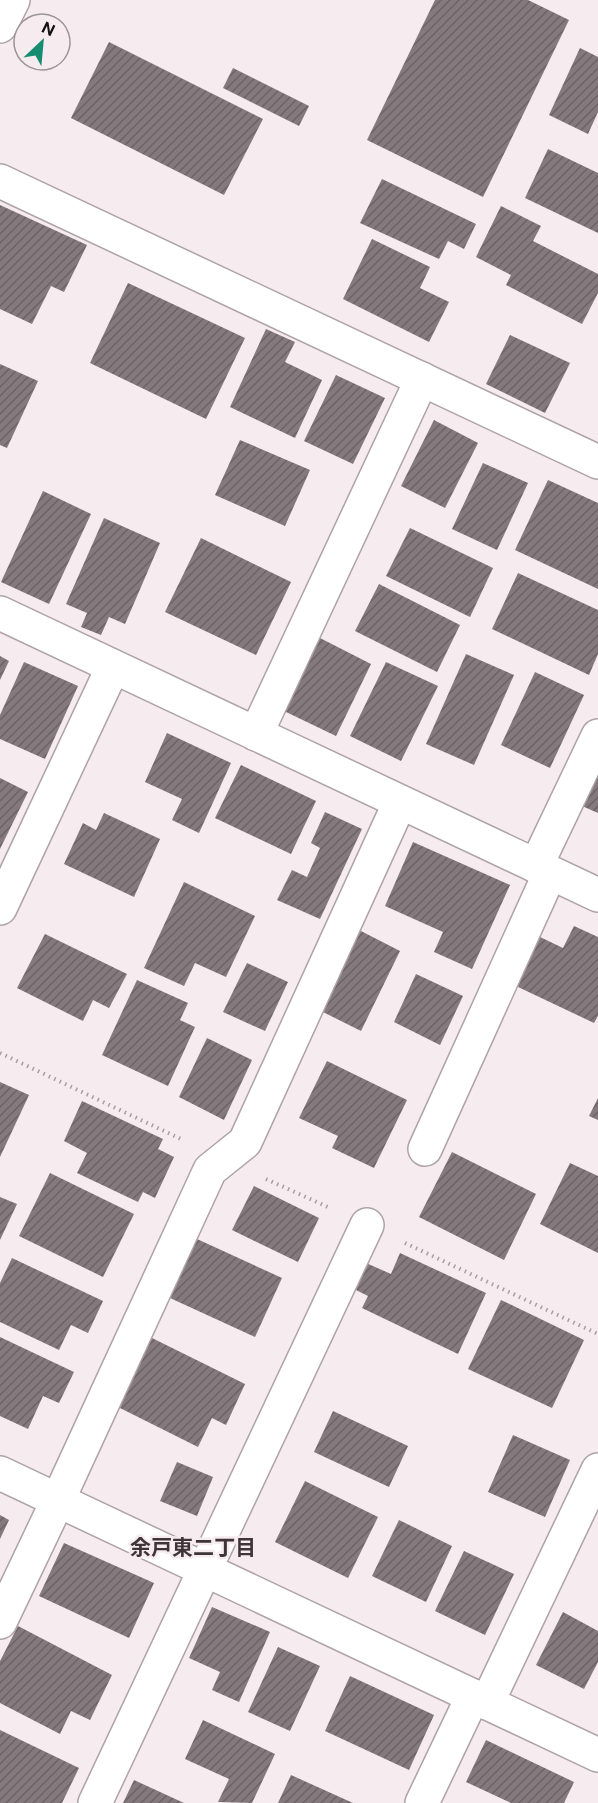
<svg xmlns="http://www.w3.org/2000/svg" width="598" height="1803" font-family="'Public Sans','Noto Sans JP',sans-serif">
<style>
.building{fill:url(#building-hatch)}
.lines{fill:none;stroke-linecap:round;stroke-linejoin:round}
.minor-casing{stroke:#ada3a7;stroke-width:36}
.path{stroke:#a69fa2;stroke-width:4;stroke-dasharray:1.5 4.5;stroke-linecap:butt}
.minor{stroke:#fff;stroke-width:33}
.labels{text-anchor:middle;stroke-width:5;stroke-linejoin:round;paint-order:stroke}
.neighbourhood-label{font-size:21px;font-weight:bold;fill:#3e3539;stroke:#f6ecf0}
</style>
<defs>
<pattern id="building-hatch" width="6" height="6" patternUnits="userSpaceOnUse" patternTransform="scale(1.5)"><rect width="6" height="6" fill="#847a7e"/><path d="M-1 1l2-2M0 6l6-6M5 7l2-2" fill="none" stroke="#6b6366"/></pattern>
</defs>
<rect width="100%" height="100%" fill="#f6ecf0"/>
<!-- building -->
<g class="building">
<path d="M435,0h93l41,20 -86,177 -116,-57z"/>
<path d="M109,42l154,77 -39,76 -153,-77z"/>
<path d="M580,48l18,9v55l-10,22 -39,-19z"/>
<path d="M233,68l76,38 -10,20 -76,-38z"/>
<path d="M548,149l50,24v60l-73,-35z"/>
<path d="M382,179l94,45 -12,25 -16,-8 -9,18 -79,-36z"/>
<path d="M0,205l87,40 -23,47 -13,-6 -19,38 -32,-15z"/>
<path d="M501,206l40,20 -8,15 65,33v19l-16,31 -76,-39 5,-10 -35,-18z"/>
<path d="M372,239l58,28 -10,21 29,14 -20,40 -86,-43z"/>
<path d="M128,283l117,55 -39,81 -116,-56z"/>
<path d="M266,329l29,13 -10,20 37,18 -27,58 -65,-31z"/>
<path d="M510,335l60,28 -25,50 -59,-29z"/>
<path d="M0,364l38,17 -31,67 -7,-3z"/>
<path d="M336,375l49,23 -32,66 -49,-23z"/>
<path d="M434,420l44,23 -33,65 -44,-22z"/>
<path d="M240,440l70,30 -25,56 -70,-31z"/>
<path d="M483,463l45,20 -31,67 -45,-21z"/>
<path d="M548,480l50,23v86l-83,-39z"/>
<path d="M43,491l48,23 -42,90 -48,-22z"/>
<path d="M104,518l56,25 -35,81 -16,-7 -8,18 -20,-8 6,-14 -21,-9z"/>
<path d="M410,528l83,40 -23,49 -84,-41z"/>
<path d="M201,538l90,44 -35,73 -91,-43z"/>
<path d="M518,573l80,37v44l-9,21 -97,-46z"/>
<path d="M379,584l81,41 -23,47 -82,-41z"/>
<path d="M320,638l51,26 -35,72 -52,-25z"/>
<path d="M466,654l48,21 -40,90 -48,-21z"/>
<path d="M0,656l9,5 -9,19z"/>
<path d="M24,662l54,24 -33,73 -45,-20v-24z"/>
<path d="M386,662l52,24 -37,75 -51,-25z"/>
<path d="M535,672l49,23 -34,73 -49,-23z"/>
<path d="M167,733l64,30 -32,70 -27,-13 10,-21 -37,-17z"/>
<path d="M241,765l75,36 -25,53 -76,-36z"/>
<path d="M598,772v41l-16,-7z"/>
<path d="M0,778l28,14 -28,57z"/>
<path d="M325,812l37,17 -42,90 -43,-19 15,-30 15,7 13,-29 -9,-5z"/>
<path d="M104,813l56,26 -26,58 -70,-33 19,-41 13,7z"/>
<path d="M413,842l97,43 -38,84 -38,-17 9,-20 -58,-26z"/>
<path d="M184,882l71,34 -29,61 -31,-14 -11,23 -40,-18z"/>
<path d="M574,926l24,11v79l-4,7 -78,-37 24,-49 23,11z"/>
<path d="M357,929l43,22 -39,80 -44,-22z"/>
<path d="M45,934l82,40 -18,34 -16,-8 -10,21 -66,-33z"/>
<path d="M247,963l41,19 -23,49 -42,-19z"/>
<path d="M416,974l47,22 -23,49 -46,-23z"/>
<path d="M137,980l51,23 -8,17 15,7 -27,59 -66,-31z"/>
<path d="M207,1038l45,22 -28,60 -45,-23z"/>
<path d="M327,1061l80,39 -33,68 -42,-20 6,-12 -39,-18z"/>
<path d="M0,1082l29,13 -29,62z"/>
<path d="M598,1098v22l-9,-4z"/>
<path d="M82,1101l81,38 -5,10 16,8 -19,41 -12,-6 -5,10 -61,-29 10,-20 -23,-12z"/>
<path d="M452,1152l84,42 -32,66 -85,-43z"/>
<path d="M570,1163l28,13v77l-58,-29z"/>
<path d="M50,1173l84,41 -31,63 -84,-41z"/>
<path d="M254,1186l65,32 -21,44 -66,-32z"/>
<path d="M0,1197l17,7 -17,36z"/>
<path d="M197,1239l85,39 -27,59 -85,-39z"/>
<path d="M400,1253l86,40 -28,61 -96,-46 6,-12 -14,-7 12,-26 25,11z"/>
<path d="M12,1258l91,43 -15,32 -17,-8 -12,25 -59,-28v-39z"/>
<path d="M501,1300l83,40 -32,68 -84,-39z"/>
<path d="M0,1337l74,35 -15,31 -16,-7 -15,33 -28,-13z"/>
<path d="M152,1338l93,46 -19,41 -14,-7 -14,29 -80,-40z"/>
<path d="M333,1411l75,35 -19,41 -75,-35z"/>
<path d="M513,1435l57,25 -25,57 -57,-25z"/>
<path d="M177,1462l36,15 -16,39 -37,-15z"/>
<path d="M305,1481l73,36 -30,61 -73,-36z"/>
<path d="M0,1515l9,5 -9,19z"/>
<path d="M399,1520l53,26 -26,56 -54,-26z"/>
<path d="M64,1543l90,40 -25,55 -90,-42z"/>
<path d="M464,1551l50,23 -29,61 -50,-24z"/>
<path d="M212,1607l58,25 -31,70 -27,-12 8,-18 -31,-14z"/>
<path d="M563,1612l35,19v31l-14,27 -48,-24z"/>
<path d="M18,1626l94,49 -22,45 -19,-9 -11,23 -60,-31v-42z"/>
<path d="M278,1647l42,19 -30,65 -42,-19z"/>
<path d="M350,1676l84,39 -25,55 -84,-39z"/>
<path d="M203,1720l72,34 -23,49 -34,-1 11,-23 -44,-20z"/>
<path d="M0,1730l79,38 -17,35h-62z"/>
<path d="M486,1740l88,42 -10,21h-53l-45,-21z"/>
<path d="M291,1775l62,28h-75z"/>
<path d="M134,1780l50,23h-61z"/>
</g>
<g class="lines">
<defs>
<g id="minor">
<path d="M0,26l13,-26"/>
<path d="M0,181l598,281"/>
<path d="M0,613l598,282"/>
<path d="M256,734l166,-355"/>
<path d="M536,866l62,-130"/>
<path d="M0,908l113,-241"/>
<path d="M425,1149l125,-276"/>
<path d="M0,1473l598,282"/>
<path d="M0,1622l58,-122 152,-330 35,-28 155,-340"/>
<path d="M487,1703l111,-233"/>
<path d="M95,1803l272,-578"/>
<path d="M422,1803l51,-107"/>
</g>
</defs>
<!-- minor casing -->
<use href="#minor" class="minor-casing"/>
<!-- path -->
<g class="path">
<path d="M0,1053l183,87"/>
<path d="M266,1179l64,29"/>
<path d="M405,1243l193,91"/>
</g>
<!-- minor -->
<use href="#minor" class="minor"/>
</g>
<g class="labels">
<!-- neighbourhood labels -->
<g class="neighbourhood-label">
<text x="193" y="1555">余戸東二丁目</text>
</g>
</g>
<!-- north arrow -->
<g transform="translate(42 42) rotate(26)"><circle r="28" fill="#f6ecf0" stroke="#9b9497" stroke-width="1.5"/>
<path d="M0-4.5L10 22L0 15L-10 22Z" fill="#168d71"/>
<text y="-9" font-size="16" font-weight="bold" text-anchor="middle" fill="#131011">N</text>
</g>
</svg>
